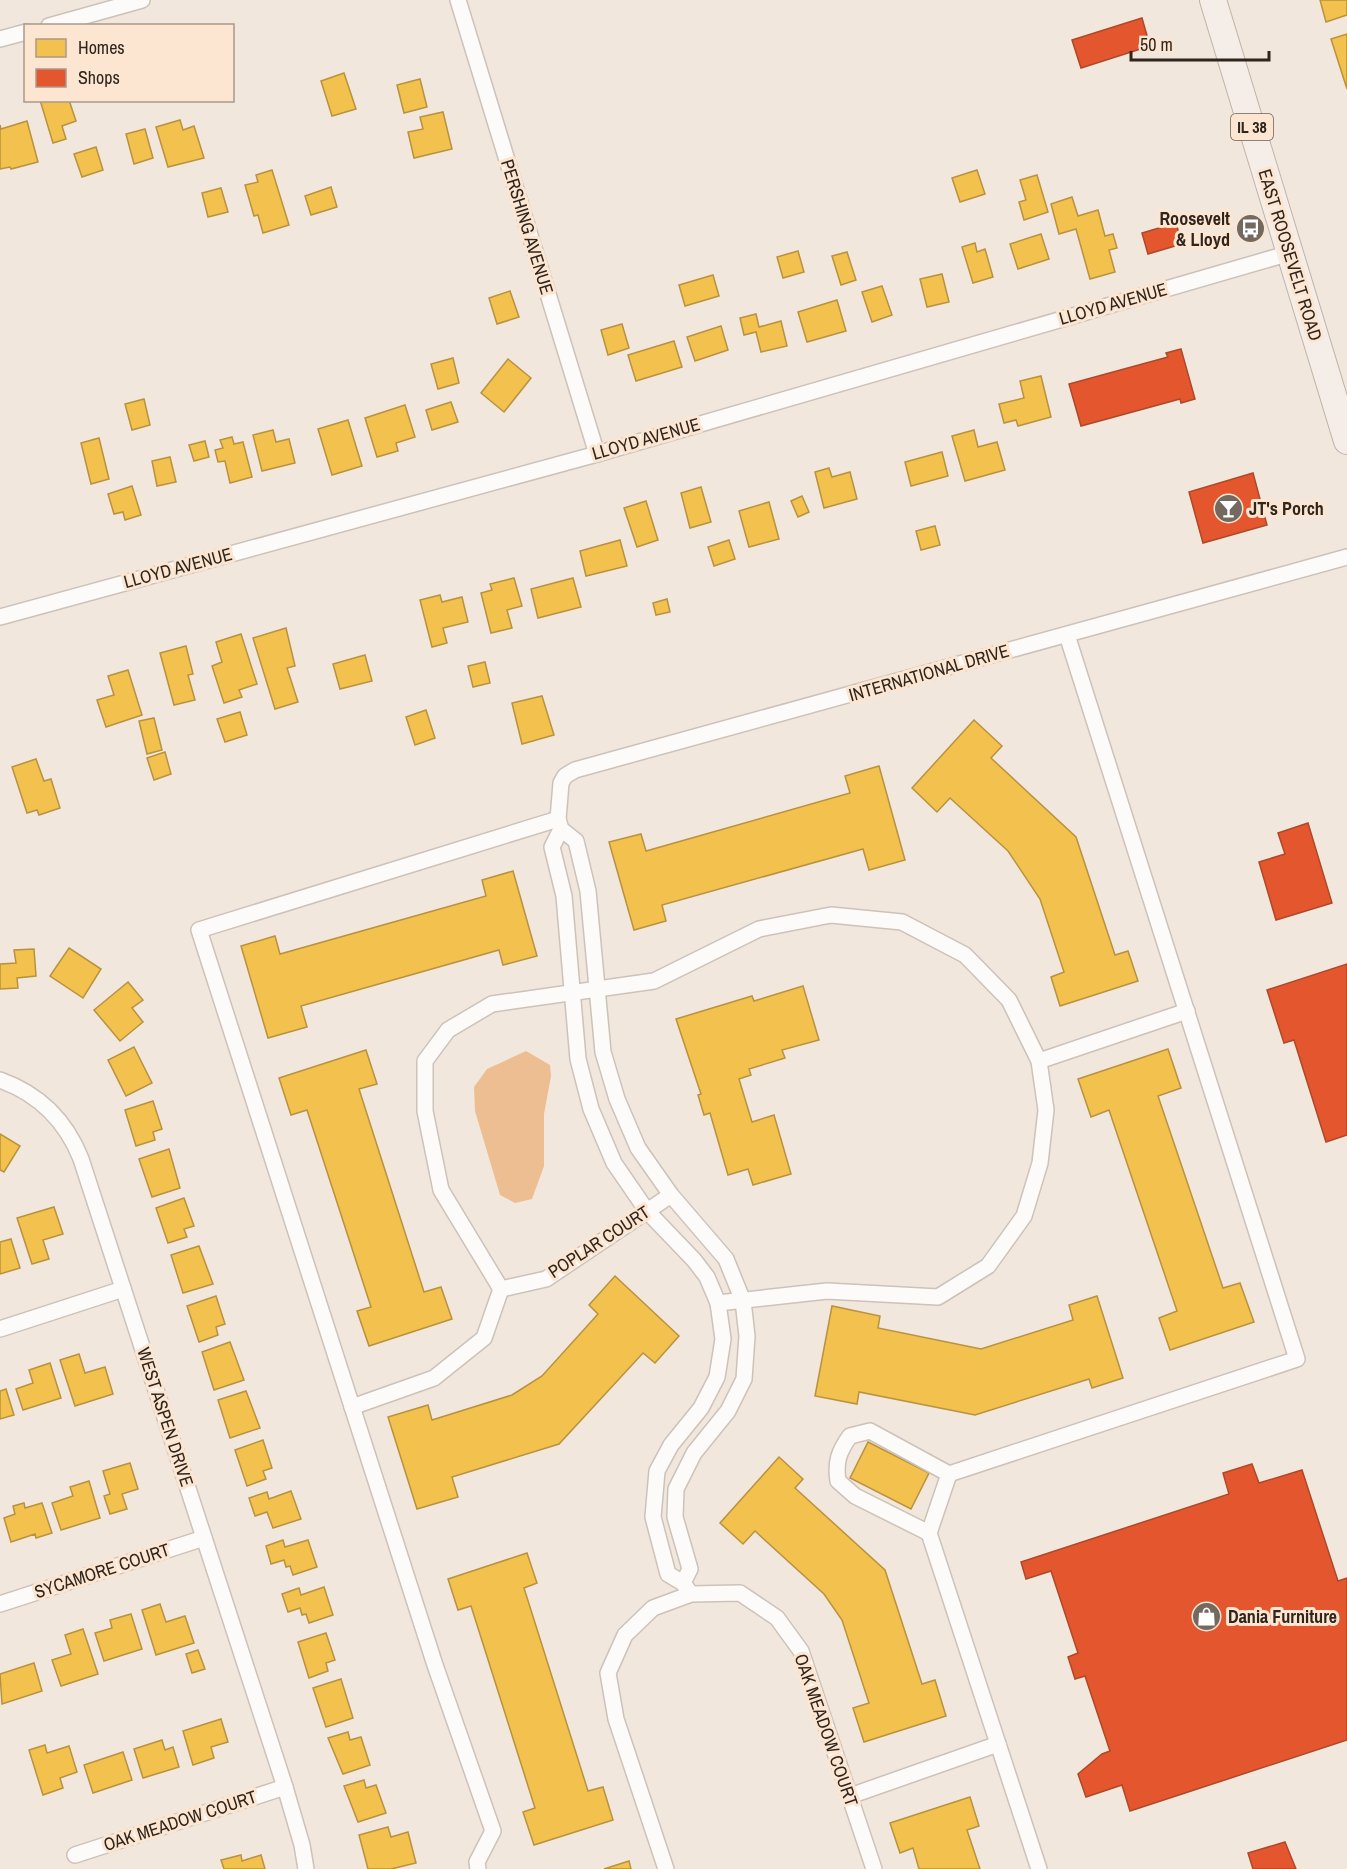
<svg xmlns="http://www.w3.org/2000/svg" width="1347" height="1869" font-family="'Archivo Narrow',sans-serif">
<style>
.water{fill:#ecbe91}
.homes{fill:#f2c14e;stroke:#b8923f;stroke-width:1.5}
.shops{fill:#e4572e;stroke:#ae4829;stroke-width:1.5}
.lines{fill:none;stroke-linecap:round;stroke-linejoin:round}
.street-casing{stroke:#ccc2b9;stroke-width:18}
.primary-casing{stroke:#c0b3a6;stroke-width:28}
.street{stroke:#fdfbfa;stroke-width:15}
.primary{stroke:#f5eee8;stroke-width:26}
.labels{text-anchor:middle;stroke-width:6;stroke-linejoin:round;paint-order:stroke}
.shield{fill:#fce6d2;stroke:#6c5f53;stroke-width:1.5}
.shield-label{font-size:16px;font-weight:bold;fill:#2f251c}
.poi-label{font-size:18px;font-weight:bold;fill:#2f251c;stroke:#fce6d2;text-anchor:start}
.street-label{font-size:18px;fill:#2f251c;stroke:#fce6d2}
</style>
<rect width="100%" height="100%" fill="#f2e7dc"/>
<!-- water -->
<path class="water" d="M526,1051l24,14 1,11 -7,38v52l-12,33 -17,4 -15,-8 -25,-84 -1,-24 13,-18z"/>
<!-- homes -->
<g class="homes">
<path d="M1320,0h27v15l-21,7z"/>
<path d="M1347,34v55l-16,-50z"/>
<path d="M344,73l12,36 -24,7 -11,-35z"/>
<path d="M420,79l7,28 -23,6 -7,-28z"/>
<path d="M40,100h29l7,21 -14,5 4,13 -13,4z"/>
<path d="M443,112l9,37 -38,9 -6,-26 15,-3 -3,-12z"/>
<path d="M180,120l3,10 11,-4 10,32 -36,9 -12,-40z"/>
<path d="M27,121l11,41 -27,7 -1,-2 -10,2v-44l1,4z"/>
<path d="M145,129l8,29 -19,6 -8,-30z"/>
<path d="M96,147l7,23 -21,7 -8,-23z"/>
<path d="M272,170l17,55 -26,8 -5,-18 -4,1 -9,-31 13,-3 -2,-7z"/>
<path d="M977,170l8,24 -25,8 -8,-24z"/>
<path d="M1037,175l11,37 -24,8 -5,-18 7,-2 -6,-20z"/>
<path d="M331,187l6,20 -26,8 -6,-19z"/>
<path d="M221,188l7,24 -20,5 -6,-24z"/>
<path d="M1072,197l6,19 20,-6 7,26 8,-2 4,14 -8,2 6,22 -25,7 -14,-50 -17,5 -8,-30z"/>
<path d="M1041,234l8,25 -31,10 -8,-25z"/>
<path d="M975,243l2,9 8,-3 8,28 -20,6 -11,-36z"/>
<path d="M798,251l6,21 -21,6 -6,-21z"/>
<path d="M847,252l9,28 -15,5 -9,-29z"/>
<path d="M942,274l7,28 -22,5 -7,-28z"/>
<path d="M713,275l6,21 -34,10 -6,-21z"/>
<path d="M882,286l10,29 -20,7 -10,-30z"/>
<path d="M510,291l9,26 -22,7 -8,-26z"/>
<path d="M837,300l9,31 -39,11 -9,-30z"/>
<path d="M756,314l3,13 22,-6 6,25 -26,6 -5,-20 -12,3 -4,-17z"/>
<path d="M622,324l7,24 -21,7 -7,-25z"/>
<path d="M721,326l7,24 -33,11 -8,-24z"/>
<path d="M674,341l8,26 -46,14 -8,-26z"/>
<path d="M453,358l6,25 -21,6 -7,-25z"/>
<path d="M508,359l23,19 -27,34 -23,-19z"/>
<path d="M1041,376l10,41 -33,9 -2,-6 -12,3 -5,-19 25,-6 -4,-17z"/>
<path d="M144,399l6,26 -18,5 -7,-26z"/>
<path d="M451,402l7,20 -26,8 -6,-20z"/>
<path d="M405,405l10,32 -19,6 2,8 -21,6 -12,-39z"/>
<path d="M348,420l14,46 -30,9 -14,-46z"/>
<path d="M273,430l3,12 13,-3 6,24 -33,8 -9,-36z"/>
<path d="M974,430l4,17 19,-5 8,28 -40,11 -13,-45z"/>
<path d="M232,437l2,7 9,-2 9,35 -22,6 -5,-22 -7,1 -3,-12 8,-2 -3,-8z"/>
<path d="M99,438l10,41 -18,5 -10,-41z"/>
<path d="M205,441l4,16 -15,4 -5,-16z"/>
<path d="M942,452l6,24 -37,10 -6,-24z"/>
<path d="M170,457l6,25 -19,4 -5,-25z"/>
<path d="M829,468l3,9 18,-5 7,27 -33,9 -9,-36z"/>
<path d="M132,486l9,29 -16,5 -2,-8 -9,2 -6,-20z"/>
<path d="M701,487l10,35 -21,6 -9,-35z"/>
<path d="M802,496l7,16 -11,5 -7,-16z"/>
<path d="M646,501l12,39 -21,7 -13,-39z"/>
<path d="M769,502l10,37 -30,8 -10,-36z"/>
<path d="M935,526l5,19 -19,5 -5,-19z"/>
<path d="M620,540l7,26 -41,10 -6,-25z"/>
<path d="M729,540l6,19 -21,7 -6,-19z"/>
<path d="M514,578l8,28 -15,4 5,18 -21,5 -10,-40 11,-3 -2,-6z"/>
<path d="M573,578l8,29 -43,11 -7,-29z"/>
<path d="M440,595l2,7 20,-5 6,25 -25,6 4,15 -15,4 -12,-47z"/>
<path d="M667,599l3,13 -14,3 -3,-12z"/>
<path d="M286,628l9,38 -8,2 11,34 -23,7 -22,-71z"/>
<path d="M241,634l16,50 -18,6 3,7 -18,6 -12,-37 10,-4 -6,-20z"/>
<path d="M186,646l7,28 -5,1 7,25 -21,5 -14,-52z"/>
<path d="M365,655l7,26 -32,8 -7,-25z"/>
<path d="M485,662l5,21 -17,4 -5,-21z"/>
<path d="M128,670l14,45 -36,12 -9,-27 17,-5 -6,-19z"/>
<path d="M542,696l12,39 -32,9 -10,-41z"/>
<path d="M426,710l9,28 -20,7 -9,-28z"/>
<path d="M240,712l7,23 -22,7 -8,-23z"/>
<path d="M154,718l8,32 -15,4 -8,-33z"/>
<path d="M974,720l28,26 -11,12 85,79 39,118 13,-4 10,30 -78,25 -9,-29 13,-5 -24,-73 -32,-48 -58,-53 -13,14 -25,-24z"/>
<path d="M165,752l6,22 -17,6 -7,-22z"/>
<path d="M36,759l8,22 7,-2 9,29 -21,7 -2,-5 -10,3 -15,-46z"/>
<path d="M879,766l26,94 -36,10 -6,-21 -201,56 4,16 -32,9 -25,-88 32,-8 5,17 204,-58 -5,-17z"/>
<path d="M513,871l24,85 -34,9 -4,-15 -198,56 6,21 -39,11 -27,-92 34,-10 5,18 206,-58 -4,-16z"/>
<path d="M69,948l32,21 -18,29 -33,-22z"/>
<path d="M34,949l2,27 -19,2 1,10 -18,1v-25l16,-1 -2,-13z"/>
<path d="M128,982l15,18 -11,8 11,14 -23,19 -26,-31z"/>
<path d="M803,986l16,54 -37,10 3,8 -36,11 2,6 -12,4 13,43 22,-7 17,59 -38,11 -5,-16 -20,6 -18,-62 -6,2 -6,-20 3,-1 -25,-75 76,-23 2,5z"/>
<path d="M134,1047l18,36 -26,13 -18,-36z"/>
<path d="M1168,1049l13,39 -23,8 65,192 17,-5 14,39 -84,28 -11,-32 18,-7 -68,-201 -18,7 -13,-38z"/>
<path d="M366,1050l11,34 -18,5 65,203 17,-5 11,32 -83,27 -12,-35 14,-4 -64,-197 -16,5 -12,-37z"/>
<path d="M153,1101l9,28 -9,3 2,8 -19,6 -11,-36z"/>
<path d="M0,1134l20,12 -16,26 -4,-2z"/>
<path d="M169,1149l11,39 -28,9 -13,-38z"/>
<path d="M184,1198l10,28 -10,3 3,8 -19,6 -12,-35z"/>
<path d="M54,1207l9,27 -20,6 6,19 -17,5 -15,-46z"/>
<path d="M11,1239l9,29 -20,6v-32z"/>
<path d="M199,1246l14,38 -30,9 -12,-38z"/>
<path d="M615,1276l64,60 -24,27 -12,-10 -84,91 -107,33 6,20 -41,12 -29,-92 40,-12 4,15 80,-25 30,-19 56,-62 -9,-9z"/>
<path d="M216,1296l9,28 -9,3 2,8 -19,7 -12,-36z"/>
<path d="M1097,1296l26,82 -31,10 -3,-9 -114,36 -116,-23 -2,12 -42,-8 17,-90 48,10 -2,12 103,21 92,-29 -4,-15z"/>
<path d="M230,1342l14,38 -30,10 -12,-38z"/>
<path d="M79,1354l6,19 20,-6 8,27 -38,12 -15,-46z"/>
<path d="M50,1363l11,35 -38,12 -7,-21 17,-6 -4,-13z"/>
<path d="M6,1389l8,26 -14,4v-28z"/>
<path d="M246,1391l14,37 -30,10 -12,-38z"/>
<path d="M263,1440l9,28 -9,3 3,8 -19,7 -12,-36z"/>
<path d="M868,1442l61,31 -18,36 -61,-31z"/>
<path d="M779,1457l24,22 -8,9 90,82 37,114 13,-4 11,36 -82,26 -11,-34 16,-5 -27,-83 -18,-26 -69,-63 -12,13 -23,-21z"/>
<path d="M130,1463l8,26 -16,5 5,15 -17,5 -6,-18 6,-2 -7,-23z"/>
<path d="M89,1481l11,37 -39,12 -9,-27 21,-7 -3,-9z"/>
<path d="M291,1491l10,28 -28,9 -6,-16 -12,4 -6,-18 18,-6 2,7z"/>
<path d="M24,1503l1,5 17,-5 10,30 -16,5 -1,-4 -24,8 -7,-24 11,-4 -2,-8z"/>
<path d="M283,1540l2,7 23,-7 9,27 -24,8 -3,-9 -4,1 -2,-7 -13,4 -5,-18z"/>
<path d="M527,1553l10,30 -13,5 64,203 15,-4 10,33 -79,25 -11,-33 12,-4 -64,-202 -13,4 -10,-31z"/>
<path d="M324,1587l9,28 -24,8 -3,-9 -4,1 -2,-7 -12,4 -6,-18 17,-6 2,7z"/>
<path d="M160,1604l6,18 19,-6 9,27 -38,12 -14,-45z"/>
<path d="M131,1614l11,35 -38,12 -9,-28 17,-5 -2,-8z"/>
<path d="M83,1629l15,45 -37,12 -9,-26 19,-6 -6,-19z"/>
<path d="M326,1633l9,27 -9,3 2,8 -19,7 -11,-36z"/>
<path d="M198,1650l7,19 -13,4 -6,-19z"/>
<path d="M34,1663l8,28 -40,13 -2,-30z"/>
<path d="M341,1679l12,39 -27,9 -13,-39z"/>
<path d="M221,1719l7,23 -17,5 3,11 -21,7 -10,-34z"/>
<path d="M348,1732l2,8 11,-3 9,28 -27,9 -15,-36z"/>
<path d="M162,1740l3,10 8,-3 6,20 -36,11 -9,-29z"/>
<path d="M45,1745l2,8 22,-7 8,26 -17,6 3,10 -20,7 -14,-45z"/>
<path d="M123,1752l9,28 -39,13 -9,-28z"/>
<path d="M364,1780l2,8 10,-3 10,28 -28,9 -14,-36z"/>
<path d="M970,1797l9,29 -12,4 13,39h-61l-6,-21 -13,5 -10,-30z"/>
<path d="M388,1827l3,10 17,-5 8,31 -25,6h-23l-9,-34z"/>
<path d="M241,1855l1,6 19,-6 4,14h-41l-3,-9z"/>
<path d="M629,1861l2,8h-27z"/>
</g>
<!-- shops -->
<g class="shops">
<path d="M1142,18l8,28 -69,22 -9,-28z"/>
<path d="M1176,223l6,21 -34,10 -6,-21z"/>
<path d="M1181,349l14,50 -14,4 -1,-4 -99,27 -12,-42 99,-27 -2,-4z"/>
<path d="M1253,473l14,52 -64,18 -14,-51z"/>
<path d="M1308,823l24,80 -56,17 -17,-58 26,-8 -7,-21z"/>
<path d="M1347,964v171l-21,7 -32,-102 -10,3 -17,-53z"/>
<path d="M1252,1464l7,19 43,-13 36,111 9,-3v162l-217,71 -8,-26 -36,12 -8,-23 24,-20 8,-3 -25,-75 -10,3 -7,-22 10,-4 -27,-82 -25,8 -5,-17 208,-68 -6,-21z"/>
<path d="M1285,1842l11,27h-43l-5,-16z"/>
</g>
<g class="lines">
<defs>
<g id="street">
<path d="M458,0l139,454"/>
<path d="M49,26l93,-26"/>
<path d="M0,39l26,-7"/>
<path d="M0,617l597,-163 693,-201"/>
<path d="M561,829l-9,18 12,49 14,163 13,50 23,54 33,48 47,49 13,17 11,26 5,36 -6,38 -16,31 -30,37 -14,26 -4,46 15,57 15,9 8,11"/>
<path d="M1039,1061l148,-50"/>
<path d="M0,1080c39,14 66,41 81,79l204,628 17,58 4,24"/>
<path d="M501,1289l-60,-99 -16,-79v-50l23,-31 44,-26 162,-23 105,-52 72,-14 71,7 63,33 44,45 30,61 7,49 -6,53 -16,53 -36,50 -50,31 -111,-6 -109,12"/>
<path d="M501,1289l45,-10 125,-84"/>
<path d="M0,1329l123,-40"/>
<path d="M352,1407l82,-29 50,-40 17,-49"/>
<path d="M949,1474l-20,59 110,336"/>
<path d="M929,1533l-74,-37 -17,-15c-3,-19 1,-30 12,-45l20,-5 79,43 348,-115 -230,-724"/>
<path d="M683,1583l7,-14 -15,-52 1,-28 18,-36 34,-42 16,-32 3,-43 -4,-35 -17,-42 -55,-64 -33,-47 -21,-49 -14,-47 -15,-161 -12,-50 -15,-12 -3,-10 3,-36 4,-7 10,-6 772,-213"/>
<path d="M0,1604l204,-66"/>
<path d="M850,1796l148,-52"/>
<path d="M75,1855l210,-68"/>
<path d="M478,1869l-1,-7 16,-31 -58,-166 -236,-735 359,-111"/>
<path d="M666,1869l-50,-150 -8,-46 17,-38 28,-27 38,-14 49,-1 37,25 24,33 73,218"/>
</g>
<path id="primary" d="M1213,0l134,441"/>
</defs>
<!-- street casing -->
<use href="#street" class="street-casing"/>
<!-- primary casing -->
<use href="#primary" class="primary-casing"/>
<!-- street -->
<use href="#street" class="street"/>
<!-- primary -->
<use href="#primary" class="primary"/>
</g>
<!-- icons -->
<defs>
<symbol id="bus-disc" viewBox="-11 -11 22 22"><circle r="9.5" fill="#73695f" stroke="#fce6d2"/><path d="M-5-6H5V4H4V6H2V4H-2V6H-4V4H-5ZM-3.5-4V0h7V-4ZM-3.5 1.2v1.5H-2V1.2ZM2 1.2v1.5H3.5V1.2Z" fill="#fff"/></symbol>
<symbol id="bar-disc" viewBox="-11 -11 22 22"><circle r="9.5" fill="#73695f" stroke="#fce6d2"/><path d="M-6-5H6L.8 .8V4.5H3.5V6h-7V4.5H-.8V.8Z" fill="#fff"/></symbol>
<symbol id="shop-disc" viewBox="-11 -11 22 22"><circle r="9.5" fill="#73695f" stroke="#fce6d2"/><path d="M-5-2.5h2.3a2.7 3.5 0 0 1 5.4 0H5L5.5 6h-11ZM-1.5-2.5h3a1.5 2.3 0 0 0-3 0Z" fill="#fff"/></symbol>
</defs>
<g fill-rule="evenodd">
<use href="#bus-disc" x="1234" y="212" width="33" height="33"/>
<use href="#bar-disc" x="1212" y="492" width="33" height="33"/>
<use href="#shop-disc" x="1190" y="1600" width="33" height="33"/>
</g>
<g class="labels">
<!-- shield labels -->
<rect class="shield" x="1231" y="114" width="42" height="26" rx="4.5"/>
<g class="shield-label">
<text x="1252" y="133">IL 38</text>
</g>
<!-- poi labels -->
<g class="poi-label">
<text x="1230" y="225" text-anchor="end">Roosevelt<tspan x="1230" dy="21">&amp; Lloyd</tspan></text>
<text x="1249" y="515">JT's Porch</text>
<text x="1228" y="1623">Dania Furniture</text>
</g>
<!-- street labels -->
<g class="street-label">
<text transform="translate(527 227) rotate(73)" y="6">PERSHING AVENUE</text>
<text transform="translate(1290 255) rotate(73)" y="6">EAST ROOSEVELT ROAD</text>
<text transform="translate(1113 304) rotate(-16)" y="6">LLOYD AVENUE</text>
<text transform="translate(646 439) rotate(-16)" y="6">LLOYD AVENUE</text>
<text transform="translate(178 568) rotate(-15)" y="6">LLOYD AVENUE</text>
<text transform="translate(929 673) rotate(-16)" y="6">INTERNATIONAL DRIVE</text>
<text transform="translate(599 1242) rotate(-33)" y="6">POPLAR COURT</text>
<text transform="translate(165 1417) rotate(72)" y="6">WEST ASPEN DRIVE</text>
<text transform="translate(102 1571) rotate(-18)" y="6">SYCAMORE COURT</text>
<text transform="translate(826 1730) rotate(71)" y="6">OAK MEADOW COURT</text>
<text transform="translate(180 1821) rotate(-18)" y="6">OAK MEADOW COURT</text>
</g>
</g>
<!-- legend -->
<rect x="24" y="24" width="210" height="78" fill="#fce6d2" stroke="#aa9989" stroke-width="1.5"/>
<rect x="36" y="39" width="30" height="18" fill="#f2c14e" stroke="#aa9989" stroke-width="1.5"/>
<text x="78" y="54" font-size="18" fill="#2f251c">Homes</text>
<rect x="36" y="69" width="30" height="18" fill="#e4572e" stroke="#aa9989" stroke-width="1.5"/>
<text x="78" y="84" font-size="18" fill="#2f251c">Shops</text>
<!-- scale -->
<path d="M1131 51v9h138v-9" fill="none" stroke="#2f251c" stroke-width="3"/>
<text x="1140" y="51" font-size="18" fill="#2f251c" stroke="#fce6d2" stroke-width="4.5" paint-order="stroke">50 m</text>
</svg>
